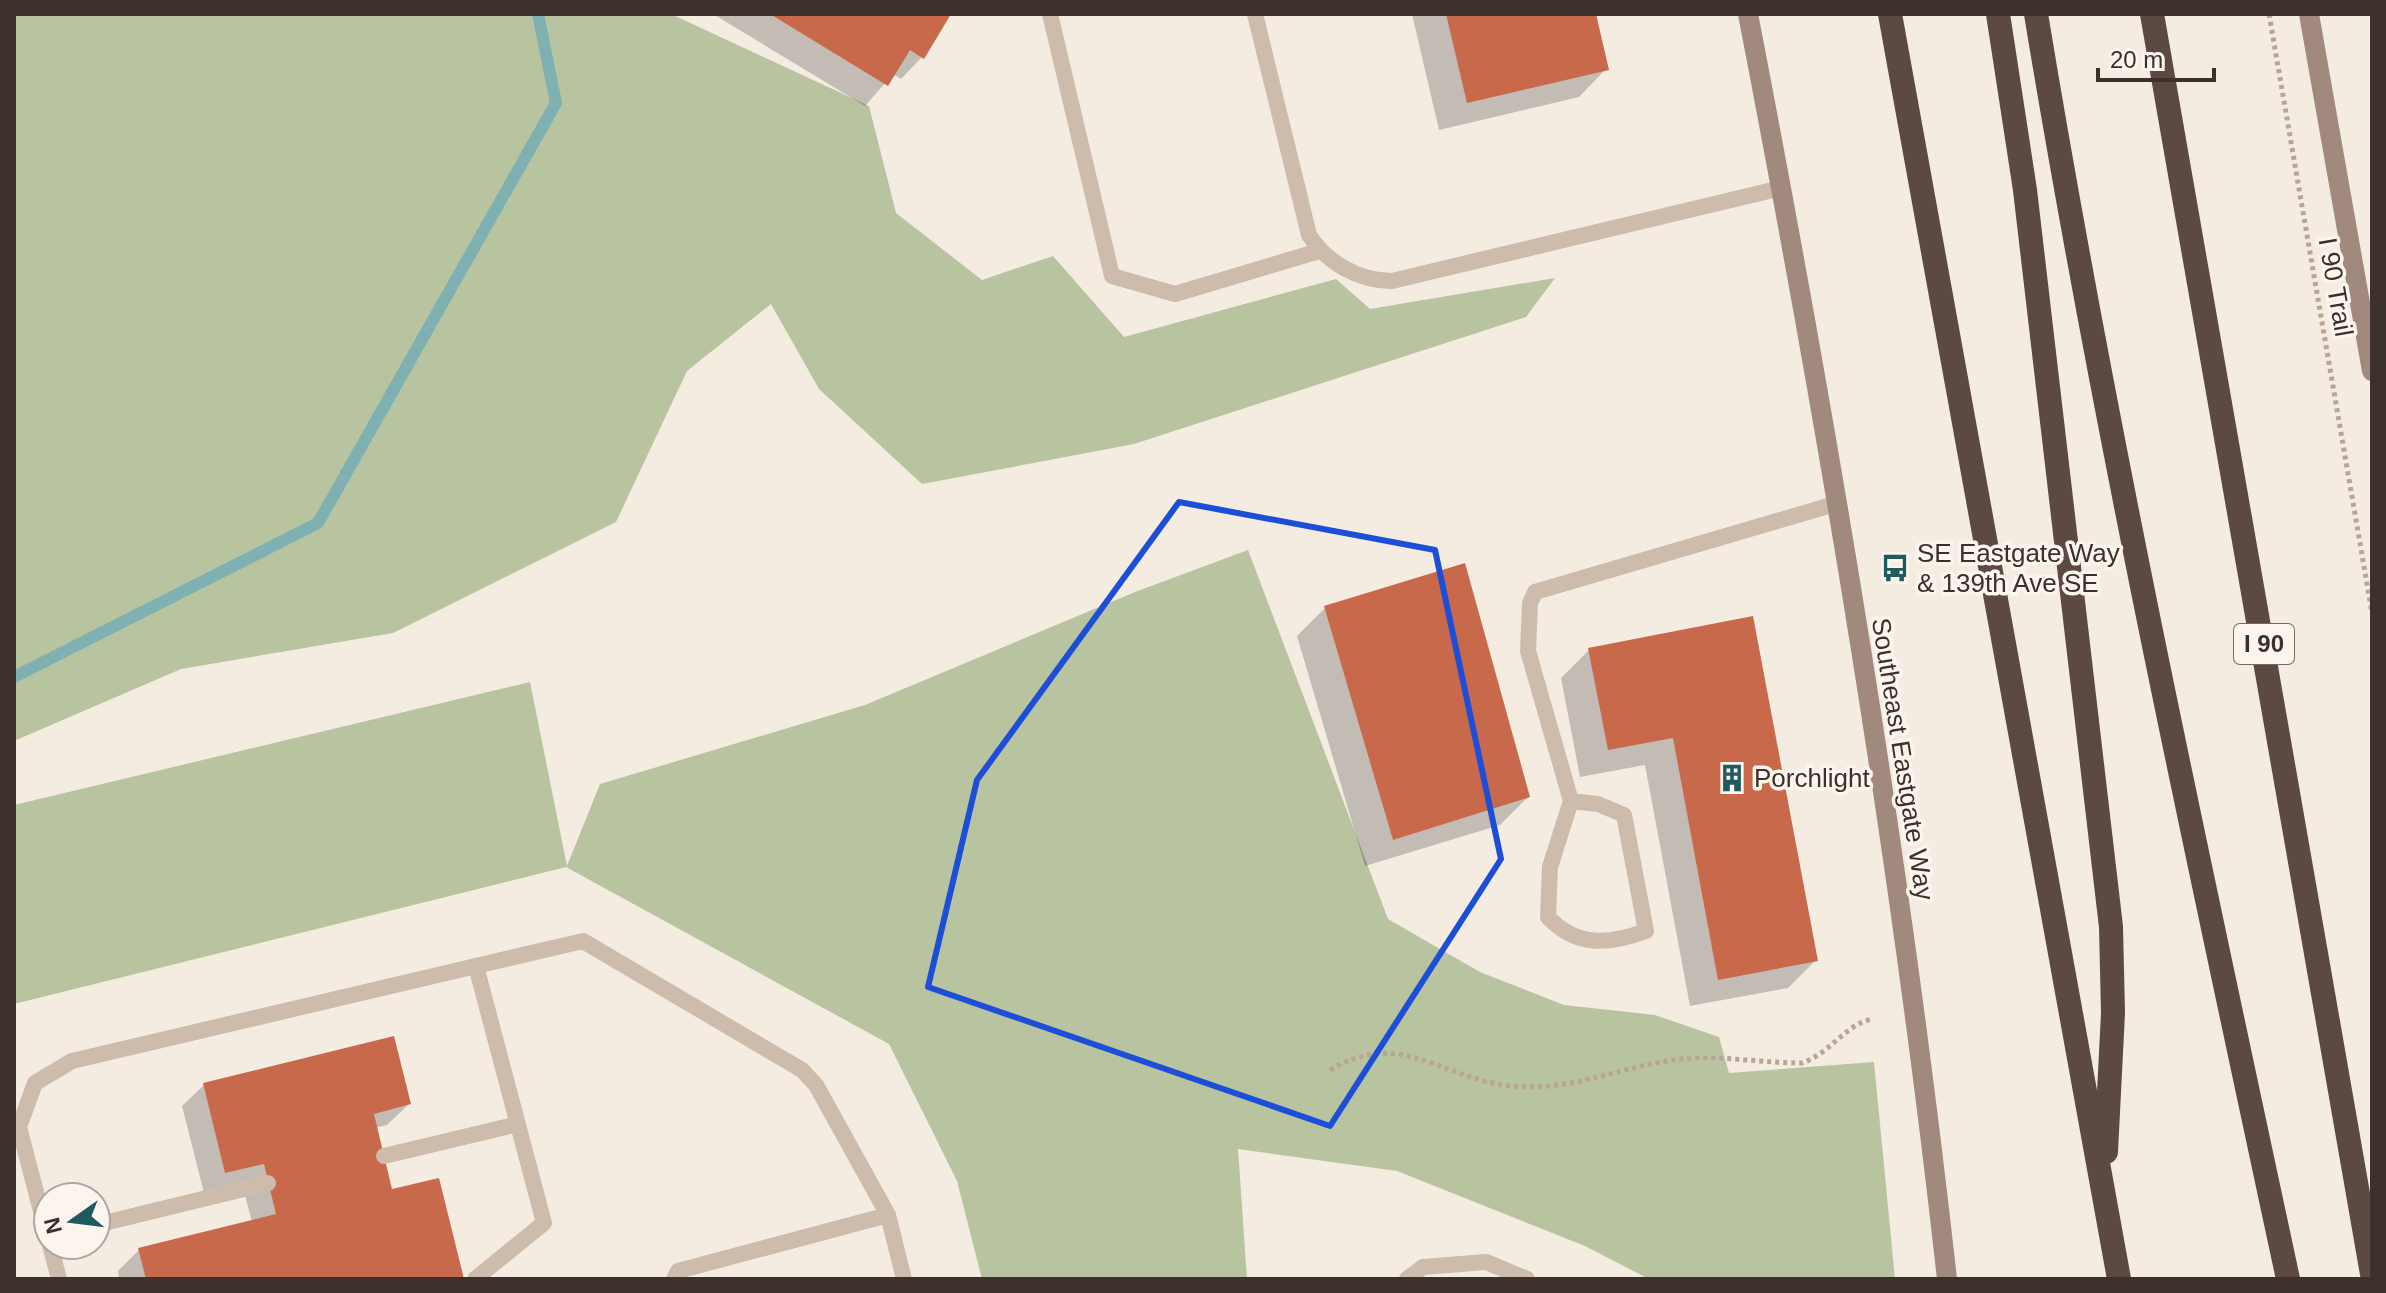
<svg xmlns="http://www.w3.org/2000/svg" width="2386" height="1293" font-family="Arial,sans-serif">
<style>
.green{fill:#b8c4a0}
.shadow{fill:#0003}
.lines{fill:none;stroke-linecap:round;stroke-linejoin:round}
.stream{stroke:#7fb0b2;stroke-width:12}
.building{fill:#c8694b}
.path{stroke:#b9a596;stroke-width:5;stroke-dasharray:4 4;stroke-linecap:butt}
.service{stroke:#cdbbac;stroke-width:16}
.secondary{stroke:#a18a7d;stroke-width:20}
.motorway{stroke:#5c4a42;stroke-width:24}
.marked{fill:none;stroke:#1d4ed8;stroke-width:6;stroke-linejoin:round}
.labels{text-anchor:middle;stroke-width:7;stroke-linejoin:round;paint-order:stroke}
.shield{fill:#fbf5ee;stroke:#756b66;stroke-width:2}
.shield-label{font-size:24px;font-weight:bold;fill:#3b302b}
.street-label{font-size:26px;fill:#3b302b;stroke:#fbf5ee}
.poi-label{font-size:26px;fill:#3b302b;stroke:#fbf5ee;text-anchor:start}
</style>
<rect width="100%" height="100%" fill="#f4ebe1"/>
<!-- green -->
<g class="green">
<path d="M14,14h657l198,92 27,107 86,67 71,-24 71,81 212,-58 34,30 185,-31 -29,39 -392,127 -212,40 -103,-95 -48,-85 -84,67 -71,151 -223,111 -212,36 -167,72z"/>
<path d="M1248,550l140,369 92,53 84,33 91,10 64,22 10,36 145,-11 21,217h-246l-64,-33 -188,-75 -159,-22 9,130h-265l-25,-98 -68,-137 -323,-177 -552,137v-199l516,-123 37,184 33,-82 265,-79 270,-113z"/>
</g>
<!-- shadow -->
<g class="shadow">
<path d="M713,14h235l-26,43 -21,22 -8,-5 -28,32z"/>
<path d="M1412,14h182l12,55 -27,28 -140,33z"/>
<path d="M1325,608l203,189 -28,28 -135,41 -68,-230z"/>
<path d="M1752,618l64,342 -28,28 -98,18 -45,-241 -65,12 -19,-99 28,-28z"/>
<path d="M204,1085l205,19 -22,21 -12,3 16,64 71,87h-343l-1,-8 21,-21 113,-28 -10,-38 -38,9 -22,-87z"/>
</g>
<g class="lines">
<!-- stream -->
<path class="stream" d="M14,677l304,-154 238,-420 -18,-89"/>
</g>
<!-- building -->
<g class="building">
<path d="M770,14h181l-27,45 -14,-9 -22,36z"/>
<path d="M1446,14h150l13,56 -142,33z"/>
<path d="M1465,563l65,234 -137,43 -69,-234z"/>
<path d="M1753,616l65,345 -100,19 -45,-242 -65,12 -20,-102z"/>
<path d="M394,1036l17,68 -37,10 18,75 47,-11 25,101h-318l-8,-31 138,-34 -12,-50 -39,9 -22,-90z"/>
</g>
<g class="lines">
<!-- path -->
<g class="path">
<path d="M2269,14l103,599"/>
<path d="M1330,1070c72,-42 109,8 181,16 60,6 111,-20 169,-27 39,-4 82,4 122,4 29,-10 43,-39 71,-44"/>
</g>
<!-- service -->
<g class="service">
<path d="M1050,14l62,262 63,18 144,-43"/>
<path d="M1255,14l54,221c18,28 50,46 83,46l389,-93"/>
<path d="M1571,801l27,3 26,11 22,116c-38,14 -70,16 -98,-14l2,-50 21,-66 -43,-150 2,-48 5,-11 300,-88"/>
<path d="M476,966l107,-25 219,129 14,15 72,130 16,64"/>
<path d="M384,1156l134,-32"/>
<path d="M96,1225l172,-42"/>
<path d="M48,1238l-29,-111 16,-44 37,-22 404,-95 68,257 -69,56"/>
<path d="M50,1245l9,34"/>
<path d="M674,1279l4,-8 210,-56"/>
<path d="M1407,1279l16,-12 63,-5 41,17"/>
</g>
<!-- secondary -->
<g class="secondary">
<path d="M1748,14c81,419 152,841 199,1265"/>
<path d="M2309,14l63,357"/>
</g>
<!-- motorway -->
<g class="motorway">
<path d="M1890,14l229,1265"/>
<path d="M1998,14l27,176 86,737 2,86 -7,139"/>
<path d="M2036,14c70,424 162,845 252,1265"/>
<path d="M2152,14l220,1260"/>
</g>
</g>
<!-- marked area -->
<path class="marked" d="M1179,502l256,48 66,309 -171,267 -402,-139 49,-207z"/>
<!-- icons -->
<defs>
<symbol id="bus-bare" viewBox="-9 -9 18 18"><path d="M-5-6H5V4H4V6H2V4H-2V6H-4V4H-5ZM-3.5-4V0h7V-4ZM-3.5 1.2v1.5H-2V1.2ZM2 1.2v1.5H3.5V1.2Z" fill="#1f5a5e" stroke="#fbf5ee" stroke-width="2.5" paint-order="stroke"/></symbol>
<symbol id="building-bare" viewBox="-9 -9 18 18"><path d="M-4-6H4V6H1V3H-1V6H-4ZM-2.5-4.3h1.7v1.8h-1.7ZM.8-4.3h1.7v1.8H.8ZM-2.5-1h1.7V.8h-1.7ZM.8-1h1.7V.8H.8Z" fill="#1f5a5e" stroke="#fbf5ee" stroke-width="2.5" paint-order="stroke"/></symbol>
</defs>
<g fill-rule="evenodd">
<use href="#bus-bare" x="1875" y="548" width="40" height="40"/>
<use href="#building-bare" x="1712" y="758" width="40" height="40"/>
</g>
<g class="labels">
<!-- shield labels -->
<rect class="shield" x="2234" y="624" width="60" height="40" rx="6"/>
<g class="shield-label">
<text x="2264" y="652">I 90</text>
</g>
<!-- street labels -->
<g class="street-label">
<text transform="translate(2336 287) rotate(80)" y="9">I 90 Trail</text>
<text transform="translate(1903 759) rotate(81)" y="9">Southeast Eastgate Way</text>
</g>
<!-- poi labels -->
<g class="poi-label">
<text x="1917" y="562">SE Eastgate Way<tspan x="1917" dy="30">&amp; 139th Ave SE</tspan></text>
<text x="1754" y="787">Porchlight</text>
</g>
</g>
<!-- border -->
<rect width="2386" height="1293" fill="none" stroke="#3b302b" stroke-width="32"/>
<!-- north arrow -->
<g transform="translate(72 1221) rotate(256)"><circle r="38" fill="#fbf5ee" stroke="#aea6a0" stroke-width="2"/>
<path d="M0-6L14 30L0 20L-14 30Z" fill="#1f5a5e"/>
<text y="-12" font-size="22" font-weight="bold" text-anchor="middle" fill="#3b302b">N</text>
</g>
<!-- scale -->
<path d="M2098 68v12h116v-12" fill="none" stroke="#3b302b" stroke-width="4"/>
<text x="2110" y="68" font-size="24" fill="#3b302b" stroke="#fbf5ee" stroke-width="6" paint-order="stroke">20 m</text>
</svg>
